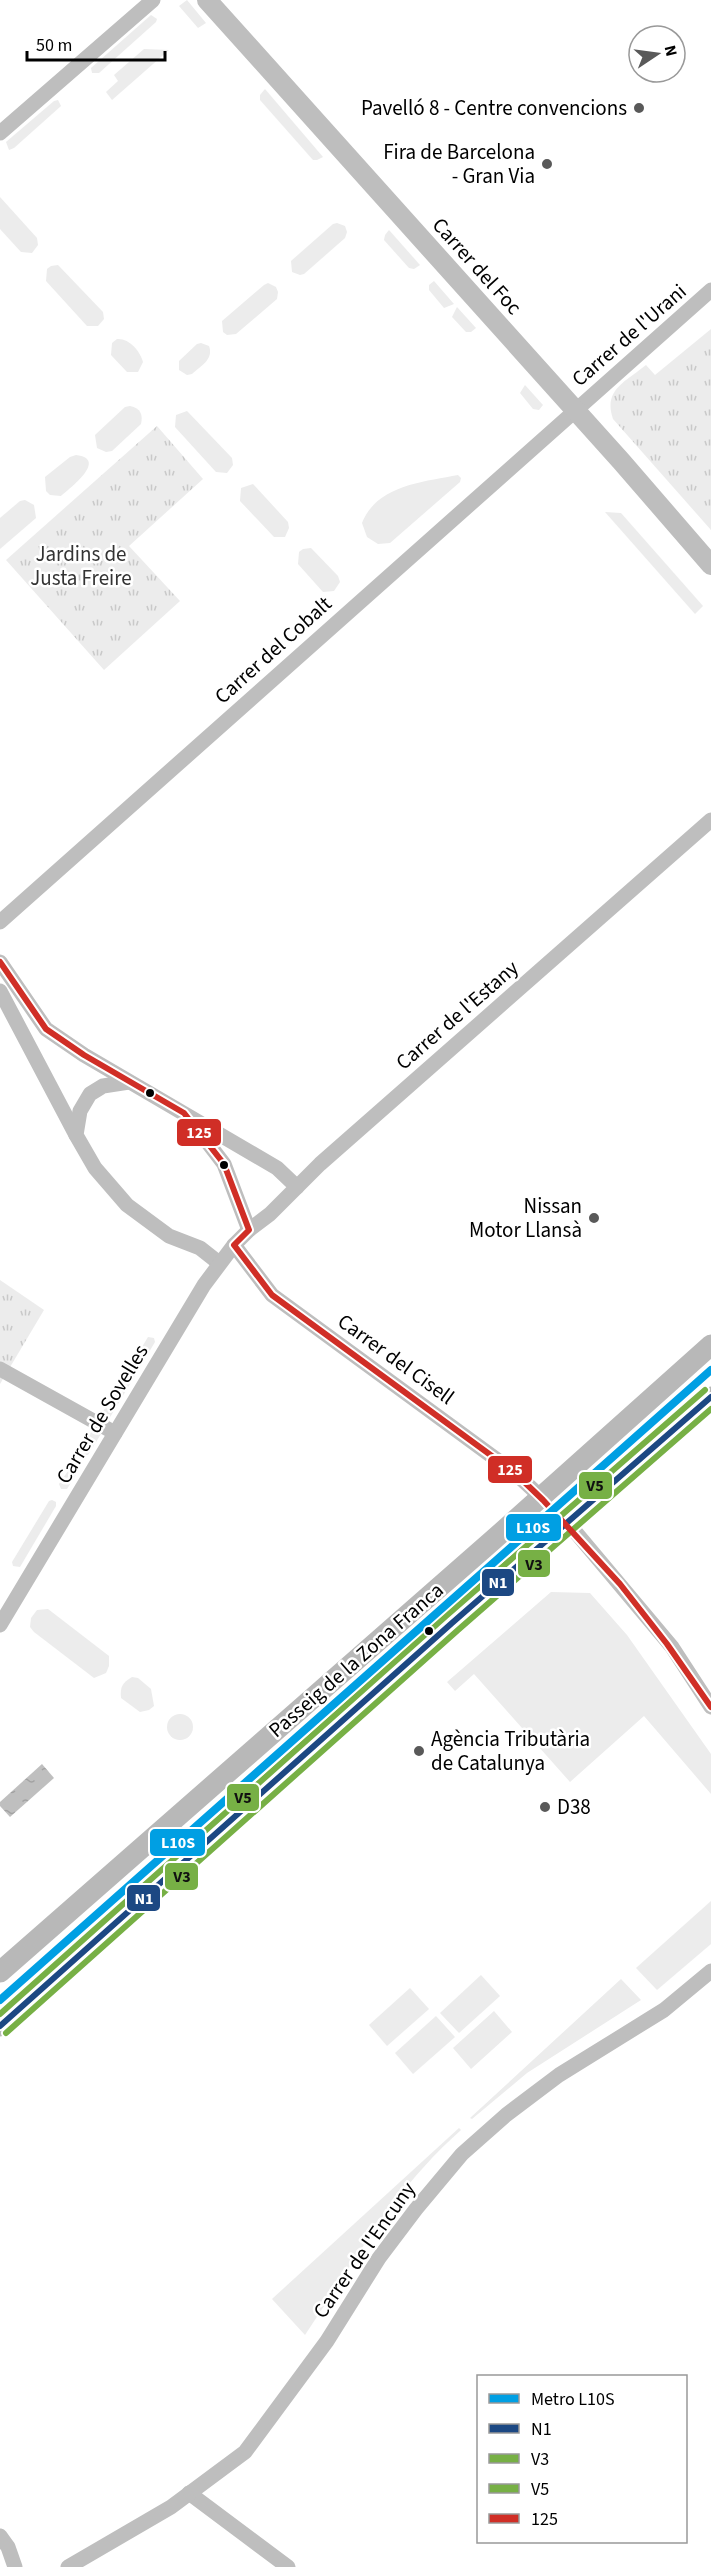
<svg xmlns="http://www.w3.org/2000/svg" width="711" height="2567" font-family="'Source Sans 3',sans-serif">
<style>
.green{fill:#ececec}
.park{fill:url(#park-tufts)}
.water{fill:url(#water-ripples)}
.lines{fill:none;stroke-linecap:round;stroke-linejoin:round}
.minor{stroke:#bebebe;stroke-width:15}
.tertiary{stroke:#bebebe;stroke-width:20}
.secondary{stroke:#b8b8b8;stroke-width:21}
.bus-1-casing{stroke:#fff;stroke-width:10}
.bus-2-casing{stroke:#fff;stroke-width:10}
.bus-3-casing{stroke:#fff;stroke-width:10}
.bus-4-casing{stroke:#fff;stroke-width:10}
.bus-1{stroke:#1c4883;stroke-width:6}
.bus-2{stroke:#77b045;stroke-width:6}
.bus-3{stroke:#77b045;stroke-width:6}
.bus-4{stroke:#d02e26;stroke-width:6}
.metro-1-casing{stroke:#fff;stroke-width:12}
.metro-1{stroke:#009fe3;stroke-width:8}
.poi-dot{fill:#595959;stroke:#fff;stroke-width:2}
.bus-dot{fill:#000;stroke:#fff;stroke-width:2}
.labels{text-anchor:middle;stroke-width:5;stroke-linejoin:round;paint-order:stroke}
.poi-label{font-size:21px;fill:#000;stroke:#fff;text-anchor:end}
.street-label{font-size:21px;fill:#000;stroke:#fff}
.park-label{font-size:21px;fill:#333;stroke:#fff}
.line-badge{stroke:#fff;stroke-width:2}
.badge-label{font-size:16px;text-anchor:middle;font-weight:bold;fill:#fff}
.pale-badge-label{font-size:16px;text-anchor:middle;font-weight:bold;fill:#111}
</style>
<defs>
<pattern id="park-tufts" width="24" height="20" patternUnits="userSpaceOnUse" patternTransform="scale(1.5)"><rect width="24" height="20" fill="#ececec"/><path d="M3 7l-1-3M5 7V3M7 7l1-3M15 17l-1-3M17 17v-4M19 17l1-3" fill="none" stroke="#c9c9c9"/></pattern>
<pattern id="water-ripples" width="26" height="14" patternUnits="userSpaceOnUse" patternTransform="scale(1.5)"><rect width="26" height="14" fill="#bfbfbf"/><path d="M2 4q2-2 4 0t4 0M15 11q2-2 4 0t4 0" fill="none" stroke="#a2a2a2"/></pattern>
</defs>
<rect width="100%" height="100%" fill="#fff"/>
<!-- green -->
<g class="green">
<path d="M187,0l19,23 -8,5 -19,-22z"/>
<path d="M151,15l6,4 -1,3 -57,51h-7l-1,-5z"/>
<path d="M144,49l25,1 -57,50 -6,-8 12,-11 -4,-6z"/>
<path d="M265,89l58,68 -6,3h-4l-53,-60v-5z"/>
<path d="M58,100l3,6 -47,42 -5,2 -3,-8 48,-41z"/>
<path d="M0,197l37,41 1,7 -6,8 -11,-1 -21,-23z"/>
<path d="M337,223l8,3 2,6 -2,6 -41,36 -4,1 -8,-3 -1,-11 42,-37z"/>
<path d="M389,230l31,35 -6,4 -5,-1 -25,-28 1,-5z"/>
<path d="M58,265l45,47 1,7 -6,7h-11l-41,-45 1,-12 4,-3z"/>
<path d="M434,281l20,23 -10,4 -15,-18v-5z"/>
<path d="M268,283l8,4 2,5 -1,7 -41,35 -9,1 -4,-3 -1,-11 42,-36z"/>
<path d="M457,307l19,21 -5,4h-5l-14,-15z"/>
<path d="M117,339c12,-1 23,12 26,23l-5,10h-11l-16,-17 1,-12z"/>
<path d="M201,343l8,3c5,13 -8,20 -17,28l-5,1 -8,-5v-9l18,-17z"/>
<path d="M525,385l18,20 -4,5 -6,-1 -13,-16z"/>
<path d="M130,406c11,2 13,9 11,18l-29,27 -6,1 -9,-4 -2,-13 30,-28z"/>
<path d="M187,411l45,47 1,7 -6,8 -11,-1 -41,-45 1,-12z"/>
<path d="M76,455c33,4 -7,34 -15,41l-11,-1 -4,-4 -1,-14 25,-20z"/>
<path d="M458,475l3,3 -1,4 -70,61 -12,1 -11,-7 -5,-14c15,-38 61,-41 96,-48z"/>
<path d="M253,484l35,38 1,6 -4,9h-11l-34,-36 1,-13z"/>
<path d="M25,500l9,5 2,13 -36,31v-31l20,-17z"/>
<path d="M605,512l16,1 82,93 -8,8z"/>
<path d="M311,548l27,28 2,6 -6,9 -11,1 -25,-28 1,-12 4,-3z"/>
<path d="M148,1337l6,1 1,4 -46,77h-6l-2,-4z"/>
<path d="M93,1429l7,2 1,3 -13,21h-7l-1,-5z"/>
<path d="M75,1461l5,4v3l-13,21h-6l-2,-5z"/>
<path d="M52,1500l4,2v4l-36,61 -7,-1 -1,-4 37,-61z"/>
<path d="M551,1592l39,1 37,42 84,119v40l-67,-78 -74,66 -96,-108 -19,17 -8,-9z"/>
<path d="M48,1609l61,47v10l-3,7 -12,5 -60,-46 -4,-5 1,-9 6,-8z"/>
<path d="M132,1677l6,1 13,11 3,17 -5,4 -9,2 -19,-14c-1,-11 1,-15 11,-21z"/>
<circle cx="180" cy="1727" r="13"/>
<path d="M711,1901v43l-54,46 -21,-22z"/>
<path d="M481,1975l19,21 -41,37 -19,-20z"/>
<path d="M621,1979l20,21 -114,73 -55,46 -2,-1z"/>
<path d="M410,1988l19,21 -42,37 -18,-21z"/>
<path d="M494,2011l18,21 -41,37 -18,-21z"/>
<path d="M436,2016l19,21 -42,37 -18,-21z"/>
<path d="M459,2128l2,2c-66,58 -108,133 -156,205l-33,-36z"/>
</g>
<!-- park -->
<g class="park">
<path d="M711,329v201l-98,-111c-10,-29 12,-37 33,-54l9,10z"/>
<path d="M157,426l46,53 -74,67 51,55 -76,69 -98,-110z"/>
<path d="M0,1280l44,30 -44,74z"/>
</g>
<!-- water -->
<path class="water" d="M42,1764l12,14 -44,39 -10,-11v-4z"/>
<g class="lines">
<!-- minor -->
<g class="minor">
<path d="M0,133l153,-133"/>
<path d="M0,922l711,-632"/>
<path d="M0,962l46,67 38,26 193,113 20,19"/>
<path d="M0,991l76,144"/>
<path d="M129,1082l-26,4 -13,8 -10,17 -4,24 19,33 32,37 42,31 31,12 19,15"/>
<path d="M192,1122l32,42 25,66"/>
<path d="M234,1245l38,50 243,178 27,25"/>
<path d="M0,1369l115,64"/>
<path d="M567,1522l105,125 39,60"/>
<path d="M0,1625l204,-340 30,-40 15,-15 21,-16 50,-50 391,-344"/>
<path d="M189,2493l99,74"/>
<path d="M0,2536l8,11 7,20"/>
<path d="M68,2567l103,-60 74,-55 82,-111 52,-83 37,-49 46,-55 44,-39 53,-40 105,-65 47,-39"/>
</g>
<!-- tertiary -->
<path class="tertiary" d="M207,0l414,461 90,104"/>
<!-- secondary -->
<g class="secondary">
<path d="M0,1972l493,-432 218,-195"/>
<path d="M0,2026l452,-403 259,-226"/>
</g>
<defs>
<path id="bus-1" d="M0,2026l452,-403 259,-226"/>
<path id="bus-2" d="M6,2033l452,-403 253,-221"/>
<path id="bus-3" d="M0,2014l446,-398 259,-226"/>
<path id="bus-4" d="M0,962l46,67 38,26 100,58 40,51 25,66 -15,15 38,50 243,178 28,27 77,84 47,60 44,63"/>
</defs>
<!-- bus-1 casing -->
<use href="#bus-1" class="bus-1-casing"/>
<!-- bus-2 casing -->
<use href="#bus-2" class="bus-2-casing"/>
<!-- bus-3 casing -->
<use href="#bus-3" class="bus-3-casing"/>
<!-- bus-4 casing -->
<use href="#bus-4" class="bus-4-casing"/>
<!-- bus-1 -->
<use href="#bus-1" class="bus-1"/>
<!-- bus-2 -->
<use href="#bus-2" class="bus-2"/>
<!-- bus-3 -->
<use href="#bus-3" class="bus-3"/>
<!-- bus-4 -->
<use href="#bus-4" class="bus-4"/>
<defs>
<path id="metro-1" d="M0,2000l711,-630"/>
</defs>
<!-- metro-1 casing -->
<use href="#metro-1" class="metro-1-casing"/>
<!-- metro-1 -->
<use href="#metro-1" class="metro-1"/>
</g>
<!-- markers -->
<g class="poi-dot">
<circle cx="639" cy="108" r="6"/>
<circle cx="547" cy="164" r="6"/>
<circle cx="594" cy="1218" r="6"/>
<circle cx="419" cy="1751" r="6"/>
<circle cx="545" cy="1807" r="6"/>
</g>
<g class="bus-dot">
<circle cx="150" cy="1093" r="5"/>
<circle cx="224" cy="1165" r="5"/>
<circle cx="429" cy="1631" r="5"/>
</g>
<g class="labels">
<!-- poi labels -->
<g class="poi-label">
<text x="627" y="115">Pavelló 8 - Centre convencions</text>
<text x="535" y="159">Fira de Barcelona<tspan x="535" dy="24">- Gran Via</tspan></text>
<text x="582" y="1213">Nissan<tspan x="582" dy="24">Motor Llansà</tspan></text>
<text x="431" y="1746" text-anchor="start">Agència Tributària<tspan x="431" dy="24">de Catalunya</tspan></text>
<text x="557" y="1814" text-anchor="start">D38</text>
</g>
<!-- street labels -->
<g class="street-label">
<text transform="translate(477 266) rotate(48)" y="7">Carrer del Foc</text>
<text transform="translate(629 335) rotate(-41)" y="7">Carrer de l'Urani</text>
<text transform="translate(273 650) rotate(-42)" y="7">Carrer del Cobalt</text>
<text transform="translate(457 1015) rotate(-41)" y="7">Carrer de l'Estany</text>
<text transform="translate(396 1359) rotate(36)" y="7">Carrer del Cisell</text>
<text transform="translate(102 1414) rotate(-59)" y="7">Carrer de Sovelles</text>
<text transform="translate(356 1660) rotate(-41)" y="7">Passeig de la Zona Franca</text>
<text transform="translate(364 2250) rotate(-55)" y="7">Carrer de l'Encuny</text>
</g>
<!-- park labels -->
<g class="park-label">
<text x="81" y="561">Jardins de<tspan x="81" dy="24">Justa Freire</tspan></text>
</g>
</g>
<g class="line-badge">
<rect x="176" y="1118" width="46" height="29" rx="6" fill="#d02e26"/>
<rect x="487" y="1455" width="46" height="29" rx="6" fill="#d02e26"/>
<rect x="578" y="1471" width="35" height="29" rx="6" fill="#77b045"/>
<rect x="505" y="1513" width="57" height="29" rx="6" fill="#009fe3"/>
<rect x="517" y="1549" width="34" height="29" rx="6" fill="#77b045"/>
<rect x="481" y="1568" width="34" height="29" rx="6" fill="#1c4883"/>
<rect x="226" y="1783" width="34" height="29" rx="6" fill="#77b045"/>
<rect x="149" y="1828" width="57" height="29" rx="6" fill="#009fe3"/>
<rect x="164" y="1862" width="35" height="29" rx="6" fill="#77b045"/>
<rect x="126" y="1884" width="35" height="28" rx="6" fill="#1c4883"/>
</g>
<g class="badge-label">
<text x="199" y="1138">125</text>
<text x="510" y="1475">125</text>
<text x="533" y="1533">L10S</text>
<text x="498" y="1588">N1</text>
<text x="178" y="1848">L10S</text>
<text x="144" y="1904">N1</text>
</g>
<g class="pale-badge-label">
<text x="595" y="1491">V5</text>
<text x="534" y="1570">V3</text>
<text x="243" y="1803">V5</text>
<text x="182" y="1882">V3</text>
</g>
<!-- legend -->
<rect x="477" y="2375" width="210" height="168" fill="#ffffff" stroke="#999999" stroke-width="1.5"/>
<rect x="489" y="2394" width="30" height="9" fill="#009fe3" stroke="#999999" stroke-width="1.5"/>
<text x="531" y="2405" font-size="18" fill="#000000">Metro L10S</text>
<rect x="489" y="2424" width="30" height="9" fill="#1c4883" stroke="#999999" stroke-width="1.5"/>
<text x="531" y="2435" font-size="18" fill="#000000">N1</text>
<rect x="489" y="2454" width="30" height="9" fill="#77b045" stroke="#999999" stroke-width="1.5"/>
<text x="531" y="2465" font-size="18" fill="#000000">V3</text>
<rect x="489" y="2484" width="30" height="9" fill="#77b045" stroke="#999999" stroke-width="1.5"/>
<text x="531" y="2495" font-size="18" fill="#000000">V5</text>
<rect x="489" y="2514" width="30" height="9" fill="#d02e26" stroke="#999999" stroke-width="1.5"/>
<text x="531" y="2525" font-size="18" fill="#000000">125</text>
<!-- north arrow -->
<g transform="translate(657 54) rotate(77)"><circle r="28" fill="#ffffff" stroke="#999999" stroke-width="1.5"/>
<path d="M0-4.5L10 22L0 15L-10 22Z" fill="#595959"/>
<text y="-9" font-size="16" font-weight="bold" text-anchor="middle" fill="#000000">N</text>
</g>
<!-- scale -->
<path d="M27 51v9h138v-9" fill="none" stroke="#000000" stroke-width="3"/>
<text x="36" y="51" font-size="18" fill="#000000" stroke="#ffffff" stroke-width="4.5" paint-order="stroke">50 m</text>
</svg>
